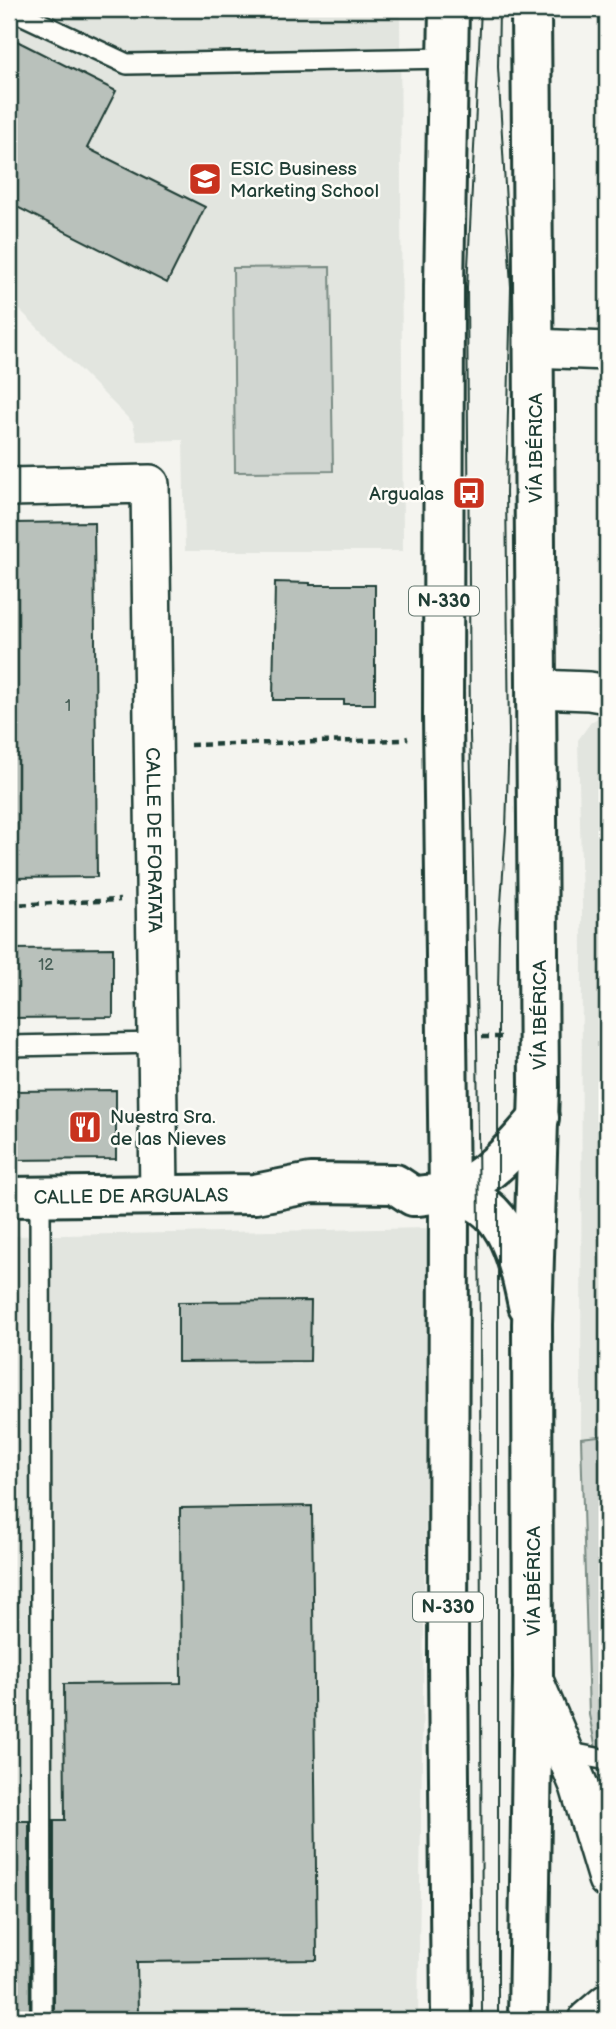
<svg xmlns="http://www.w3.org/2000/svg" width="616" height="2029" font-family="'Balsamiq Sans',sans-serif">
<style>
.built{fill:#e2e5df}
.green{fill:#d1d6d1;stroke:#788a82;stroke-width:2}
.building{fill:#b9c1bb;stroke:#1f3d34;stroke-width:2}
.lines{fill:none;stroke-linecap:round;stroke-linejoin:round}
.service-casing{stroke:#1f3d34;stroke-width:24}
.minor-casing{stroke:#1f3d34;stroke-width:42}
.tertiary-casing{stroke:#1f3d34;stroke-width:44}
.trunk-casing{stroke:#1f3d34;stroke-width:44}
.path{stroke:#1f3d34;stroke-width:4.5;stroke-dasharray:7 5;stroke-linecap:butt}
.service{stroke:#fdfcf7;stroke-width:19}
.minor{stroke:#fdfcf7;stroke-width:37}
.tertiary{stroke:#fdfcf7;stroke-width:38}
.trunk{stroke:#fdfcf7;stroke-width:38}
.tram{stroke:#1f3d34;stroke-width:2}
.labels{text-anchor:middle;stroke-width:5;stroke-linejoin:round;paint-order:stroke}
.number-label{font-size:16px;fill:#465e56}
.shield{fill:#fdfcf7;stroke:#62766e;stroke-width:2}
.shield-label{font-size:18px;font-weight:bold;fill:#1f3d34}
.poi-label{font-size:19px;fill:#1f3d34;stroke:#fdfcf7;text-anchor:start}
.street-label{font-size:19px;fill:#1f3d34;stroke:#fdfcf7}
</style>
<rect width="100%" height="100%" fill="#f4f4ef"/>
<filter id="ink" filterUnits="userSpaceOnUse"><feTurbulence type="fractalNoise" baseFrequency=".0143" numOctaves="2"/><feDisplacementMap in="SourceGraphic" scale="14" xChannelSelector="R" yChannelSelector="G"/><feConvolveMatrix kernelMatrix="1 2 1 2 8 2 1 2 1" color-interpolation-filters="sRGB"/></filter>
<g filter="url(#ink)">
<!-- built -->
<g class="built">
<path d="M9,9h391l3,542h-218l-2,-111 -46,1 -4,-18 -124,-124z"/>
<path d="M603,715h4v720l-26,3 1,-534 -4,-164 13,-18z"/>
<path d="M430,1228l-12,792h-409v-784z"/>
</g>
<!-- green -->
<g class="green">
<path d="M330,267l3,204 -98,1 -2,-204z"/>
<path d="M607,1435v367l-18,-87 -8,-277z"/>
</g>
<!-- building -->
<g class="building">
<path d="M9,37l107,54 -29,57 118,59 -38,76 -158,-80z"/>
<path d="M94,522l3,355 -88,1v-355z"/>
<path d="M275,582l35,1v2h65v119h-31v-4h-71z"/>
<path d="M113,948v69l-104,1v-69z"/>
<path d="M116,1090v69l-107,1v-69z"/>
<path d="M311,1301l-1,60 -132,1v-60z"/>
<path d="M312,1506l5,454 -180,2 1,54h-84v-196h11l-1,-136 117,-1 -1,-175z"/>
<path d="M9,1821h20l1,196 -21,1z"/>
</g>
<g class="lines">
<defs>
<g id="service">
<path d="M10,9l117,55 322,-6"/>
<path d="M9,1046l149,-3"/>
<path d="M40,1197l2,823"/>
<path d="M566,1752l41,8"/>
</g>
<g id="minor">
<path d="M534,348l73,3"/>
<path id="s1" d="M9,487l141,-3 9,711"/>
<path d="M537,689l52,2 18,3"/>
<path d="M533,1678l46,108 28,93"/>
<path d="M587,2020l20,-17"/>
</g>
<g id="tertiary">
<path d="M449,1194c39,-15 64,-45 90,-76"/>
<path d="M416,1196c10,-1 22,-3 33,-2 57,4 69,64 79,111"/>
<path id="s2" d="M9,1197l246,-3 56,-11 84,1 18,12"/>
</g>
<g id="trunk">
<path d="M449,9l-5,277 -1,431 6,477 -1,465 3,361"/>
<path d="M528,2020l5,-342 -1,-354 7,-237 -8,-1078"/>
</g>
</defs>
<!-- service casing -->
<use href="#service" class="service-casing"/>
<!-- minor casing -->
<use href="#minor" class="minor-casing"/>
<!-- tertiary casing -->
<use href="#tertiary" class="tertiary-casing"/>
<!-- trunk casing -->
<use href="#trunk" class="trunk-casing"/>
<!-- path -->
<g class="path">
<path d="M190,745l211,-5 7,-2"/>
<path d="M9,905l111,-5"/>
<path d="M482,1037h20"/>
</g>
<!-- service -->
<use href="#service" class="service"/>
<!-- minor -->
<use href="#minor" class="minor"/>
<!-- tertiary -->
<use href="#tertiary" class="tertiary"/>
<!-- trunk -->
<use href="#trunk" class="trunk"/>
<!-- tram -->
<g class="tram">
<path d="M481,9l-14,278 3,447 7,303 3,289 2,694"/>
<path d="M498,2020v-1026l1,-61 7,-104 3,-95 -3,-242 5,-205 -13,-220 1,-58"/>
</g>
</g>
</g>
<!-- icons -->
<defs>
<symbol id="university-square" viewBox="-11 -11 22 22"><rect x="-9" y="-9" width="18" height="18" rx="4" fill="#c8321e" stroke="#fdfcf7"/><path d="M0-5L7-2L0 1L-7-2ZM-4 1L0 2.5L4 1V4Q0 6-4 4Z" fill="#fff"/></symbol>
<symbol id="bus-square" viewBox="-11 -11 22 22"><rect x="-9" y="-9" width="18" height="18" rx="4" fill="#c8321e" stroke="#fdfcf7"/><path d="M-5-6H5V4H4V6H2V4H-2V6H-4V4H-5ZM-3.5-4V0h7V-4ZM-3.5 1.2v1.5H-2V1.2ZM2 1.2v1.5H3.5V1.2Z" fill="#fff"/></symbol>
<symbol id="restaurant-square" viewBox="-11 -11 22 22"><rect x="-9" y="-9" width="18" height="18" rx="4" fill="#c8321e" stroke="#fdfcf7"/><path d="M-5-6h1v4h1v-4h1v4h1v-4h1v5L-1.5 .5V6h-2V.5L-5-1ZM5-6V6H3V1.5H1.5Q1.5-4 5-6Z" fill="#fff"/></symbol>
</defs>
<g fill-rule="evenodd">
<use href="#university-square" x="186" y="160" width="38" height="38"/>
<use href="#bus-square" x="450" y="474" width="38" height="38"/>
<use href="#restaurant-square" x="66" y="1108" width="38" height="38"/>
</g>
<g class="labels">
<!-- number labels -->
<g class="number-label">
<text x="68" y="711">1</text>
<text x="46" y="970">12</text>
</g>
<!-- shield labels -->
<g class="shield">
<rect x="409" y="586.5" width="70" height="29" rx="5"/>
<rect x="413" y="1592.5" width="70" height="29" rx="5"/>
</g>
<g class="shield-label">
<text x="444" y="607">N-330</text>
<text x="448" y="1613">N-330</text>
</g>
<!-- poi labels -->
<g class="poi-label">
<text x="230" y="175">ESIC Business<tspan x="230" dy="22">Marketing School</tspan></text>
<text x="444" y="500" text-anchor="end">Argualas</text>
<text x="110" y="1123">Nuestra Sra.<tspan x="110" dy="22">de las Nieves</tspan></text>
</g>
<!-- street labels -->
<g class="street-label">
<text transform="translate(535 448) rotate(-90)" y="7">VÍA IBÉRICA</text>
<text dy="7" stroke="none"><textPath href="#s1" startOffset="497">CALLE DE FORATATA</textPath></text>
<text transform="translate(539 1015) rotate(-90)" y="7">VÍA IBÉRICA</text>
<text dy="7" stroke="none"><textPath href="#s2" startOffset="122">CALLE DE ARGUALAS</textPath></text>
<text transform="translate(533 1581) rotate(-90)" y="7">VÍA IBÉRICA</text>
</g>
</g>
<!-- margin -->
<rect width="616" height="2029" fill="none" stroke="#fdfcf7" stroke-width="35"/>
<rect x="18" y="18" width="581" height="1994" fill="none" stroke="#1f3d34" stroke-width="2.5" filter="url(#ink)"/>
</svg>
